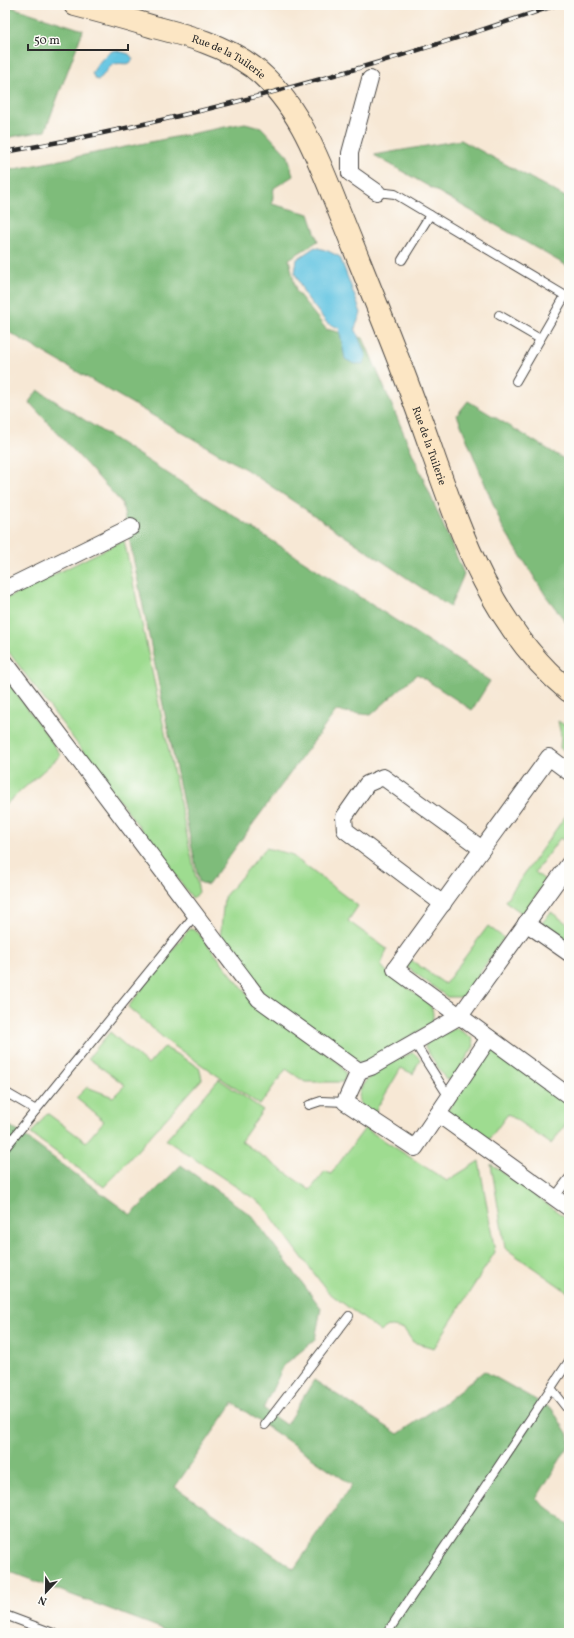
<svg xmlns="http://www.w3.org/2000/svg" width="574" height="1638" font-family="Vollkorn,serif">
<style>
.green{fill:#9edc90;stroke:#64845e}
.forest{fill:#7ebc7a;stroke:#547452;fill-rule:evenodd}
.water{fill:#64c5e2;stroke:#487886}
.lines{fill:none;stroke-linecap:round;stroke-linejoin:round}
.lane-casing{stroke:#4a4744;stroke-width:10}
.street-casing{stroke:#4a4744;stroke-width:18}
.secondary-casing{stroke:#4a4744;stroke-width:24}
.lane{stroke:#fff;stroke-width:8}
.street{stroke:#fff;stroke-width:16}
.secondary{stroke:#fce6c4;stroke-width:22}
.rail-casing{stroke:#2b2b2b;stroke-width:4.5}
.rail{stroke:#fdfcf7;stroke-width:3;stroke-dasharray:9;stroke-linecap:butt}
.labels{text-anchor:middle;stroke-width:3;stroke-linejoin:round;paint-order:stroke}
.street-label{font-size:11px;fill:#2b2b2b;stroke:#fdfcf7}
</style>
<rect width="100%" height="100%" fill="#fdfcf7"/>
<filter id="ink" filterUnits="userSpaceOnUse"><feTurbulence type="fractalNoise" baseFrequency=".025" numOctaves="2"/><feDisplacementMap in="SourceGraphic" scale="8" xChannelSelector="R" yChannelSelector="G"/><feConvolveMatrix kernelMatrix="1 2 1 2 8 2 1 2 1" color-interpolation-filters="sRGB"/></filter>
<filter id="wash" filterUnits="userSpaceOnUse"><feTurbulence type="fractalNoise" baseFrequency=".012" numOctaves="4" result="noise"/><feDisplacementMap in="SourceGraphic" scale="16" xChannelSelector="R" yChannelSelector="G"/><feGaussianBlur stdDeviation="0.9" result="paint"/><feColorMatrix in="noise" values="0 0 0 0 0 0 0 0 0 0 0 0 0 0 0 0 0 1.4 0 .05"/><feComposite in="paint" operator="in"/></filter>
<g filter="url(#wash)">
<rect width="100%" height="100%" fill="#f7e8d5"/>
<!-- green -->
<g class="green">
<path d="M124,540l75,352 -6,7 -188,-252v-48z"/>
<path d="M5,677l56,78 -56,50z"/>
<path d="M558,721l11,7v26l-9,-6 1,-13z"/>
<path d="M569,811v33l-9,-6 -25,34 11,9 -23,33 -18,-13z"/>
<path d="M266,848l24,6 68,52 -10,15 39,28 -6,16c10,15 46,33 50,42 3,6 2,10 1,16l-67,41 -8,-2 -93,-68 -44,-54 4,-43z"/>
<path d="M551,912l18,13v18l-27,-20z"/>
<path d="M488,926l16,12 -41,59h-16l-40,-30 4,-7 34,24z"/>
<path d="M189,929l7,1 51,64 92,69 7,11 -3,8h-38l-19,-13 -26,36 -93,-64 -39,-34z"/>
<path d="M456,1028l16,10 2,8 -21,32 -7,2 -21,-33 2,-5z"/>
<path d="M110,1032l38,33 16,-18 35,20 3,12 -98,108 -73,-53 16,-21 39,29 18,-21 -28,-23 11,-11 26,10 12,-12 -37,-27z"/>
<path d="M491,1046l78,56v18l-18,24 -43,-30 -21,28 -41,-29z"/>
<path d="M413,1052l7,7 -7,15 -12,-6 -28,47c-4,-3 -11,-8 -13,-13 -8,-24 36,-41 53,-50z"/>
<path d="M219,1079l44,31 -22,31 69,49 15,-19 6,3 34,-46 82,53 32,-20 16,91 -61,96 -21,-6 -9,-13 -17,-3 -6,6 -53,-40 -66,-88 -96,-64z"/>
<path d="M491,1164l78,56v73l-64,-45z"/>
</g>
<!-- forest -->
<g class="forest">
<path d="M5,5l78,25 -38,101 -40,7z"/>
<path d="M245,123l16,4 27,29 5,20 -19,12 -2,16 37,10 9,27 -29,18 7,32 30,38 37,9 101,236 -14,33 -203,-137 -242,-140v-159z"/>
<path d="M461,140l108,59v68l-195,-112z"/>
<path d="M38,390l452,291 -18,29 -55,-36 -46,41 -35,-4 -128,174 -9,-3 -77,-379 -93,-101z"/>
<path d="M468,401l101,61v164l-23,-30 -44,-70 -45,-111z"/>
<path d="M5,1122l126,93 50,-50 71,51 69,92 -6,32 -31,25 -21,44 23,16 28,-45 84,54 49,-33 37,-30 68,38 17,27v9l-33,54 33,26v108h-395l-169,-63zM233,1403l119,82 -58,84 -119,-82z"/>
</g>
<!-- water -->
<g class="water">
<path d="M115,50l14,4 4,5c-4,8 -10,3 -18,5 -7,2 -11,12 -17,16l-3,-1 -3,-6c6,-9 12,-19 23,-23z"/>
<path d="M315,247l13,4 12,6 21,56 -6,15 11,28 -3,8h-9l-9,-5 -6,-31 -12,-5 -22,-28 -10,-22 2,-14z"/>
</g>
</g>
<g filter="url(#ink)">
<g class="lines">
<defs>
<g id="lane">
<path d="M377,192l18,2 174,104"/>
<path d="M402,260l28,-45"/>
<path d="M499,315l41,24"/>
<path d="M516,381l49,-85"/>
<path d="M414,1042l35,55"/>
<path d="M5,1092l31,18"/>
<path d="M309,1105l12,-4 24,1"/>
<path d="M5,1148l190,-233"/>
<path d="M554,1198l15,-20"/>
<path d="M551,1388l18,23"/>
<path d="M265,1425l84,-109"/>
<path d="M5,1615l48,18"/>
<path d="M387,1633l182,-272"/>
</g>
<g id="street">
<path d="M350,173v-20l20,-74"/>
<path d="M350,173l27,19"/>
<path d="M5,589l126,-62"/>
<path d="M5,662l254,337 100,72 12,-4 89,-51 109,-152"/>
<path d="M569,772l-20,-15 -154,212 174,127"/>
<path d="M443,904l-98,-74 -1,-13 23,-33 16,-7 99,72"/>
<path d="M526,923l43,30"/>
<path d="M359,1071l-14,31 70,46 74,-110"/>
<path d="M438,1114l131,94"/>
</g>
<g id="secondary">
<path id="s1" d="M75,5c27,7 53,14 79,22 35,9 69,18 99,40 48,37 68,100 90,154 24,60 49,120 71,180 38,103 67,218 155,290"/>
</g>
</defs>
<!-- lane casing -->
<use href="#lane" class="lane-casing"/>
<!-- street casing -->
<use href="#street" class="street-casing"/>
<!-- secondary casing -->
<use href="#secondary" class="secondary-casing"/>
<!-- lane -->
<use href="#lane" class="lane"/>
<!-- street -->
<use href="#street" class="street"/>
<!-- secondary -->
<use href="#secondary" class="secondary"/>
<defs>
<path id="rail" d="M5,152c187,-33 372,-85 551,-147"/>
</defs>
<!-- rail casing -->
<use href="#rail" class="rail-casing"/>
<!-- rail -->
<use href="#rail" class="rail"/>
</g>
</g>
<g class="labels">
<!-- street labels -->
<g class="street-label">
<text dy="4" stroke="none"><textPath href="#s1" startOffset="163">Rue de la Tuilerie</textPath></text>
<text dy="4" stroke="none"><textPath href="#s1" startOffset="611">Rue de la Tuilerie</textPath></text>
</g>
</g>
<!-- margin -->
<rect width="574" height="1638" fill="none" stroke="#fdfcf7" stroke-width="20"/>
<!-- north arrow -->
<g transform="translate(46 1592) rotate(202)" stroke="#fdfcf7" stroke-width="3" paint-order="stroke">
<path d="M0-3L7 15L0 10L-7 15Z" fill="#2b2b2b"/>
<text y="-6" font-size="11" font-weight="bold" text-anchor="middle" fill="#2b2b2b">N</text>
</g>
<!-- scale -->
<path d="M28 44v6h100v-6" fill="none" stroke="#2b2b2b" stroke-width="2"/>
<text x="34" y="44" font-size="12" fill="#2b2b2b" stroke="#fdfcf7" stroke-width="3" paint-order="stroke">50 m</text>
</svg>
